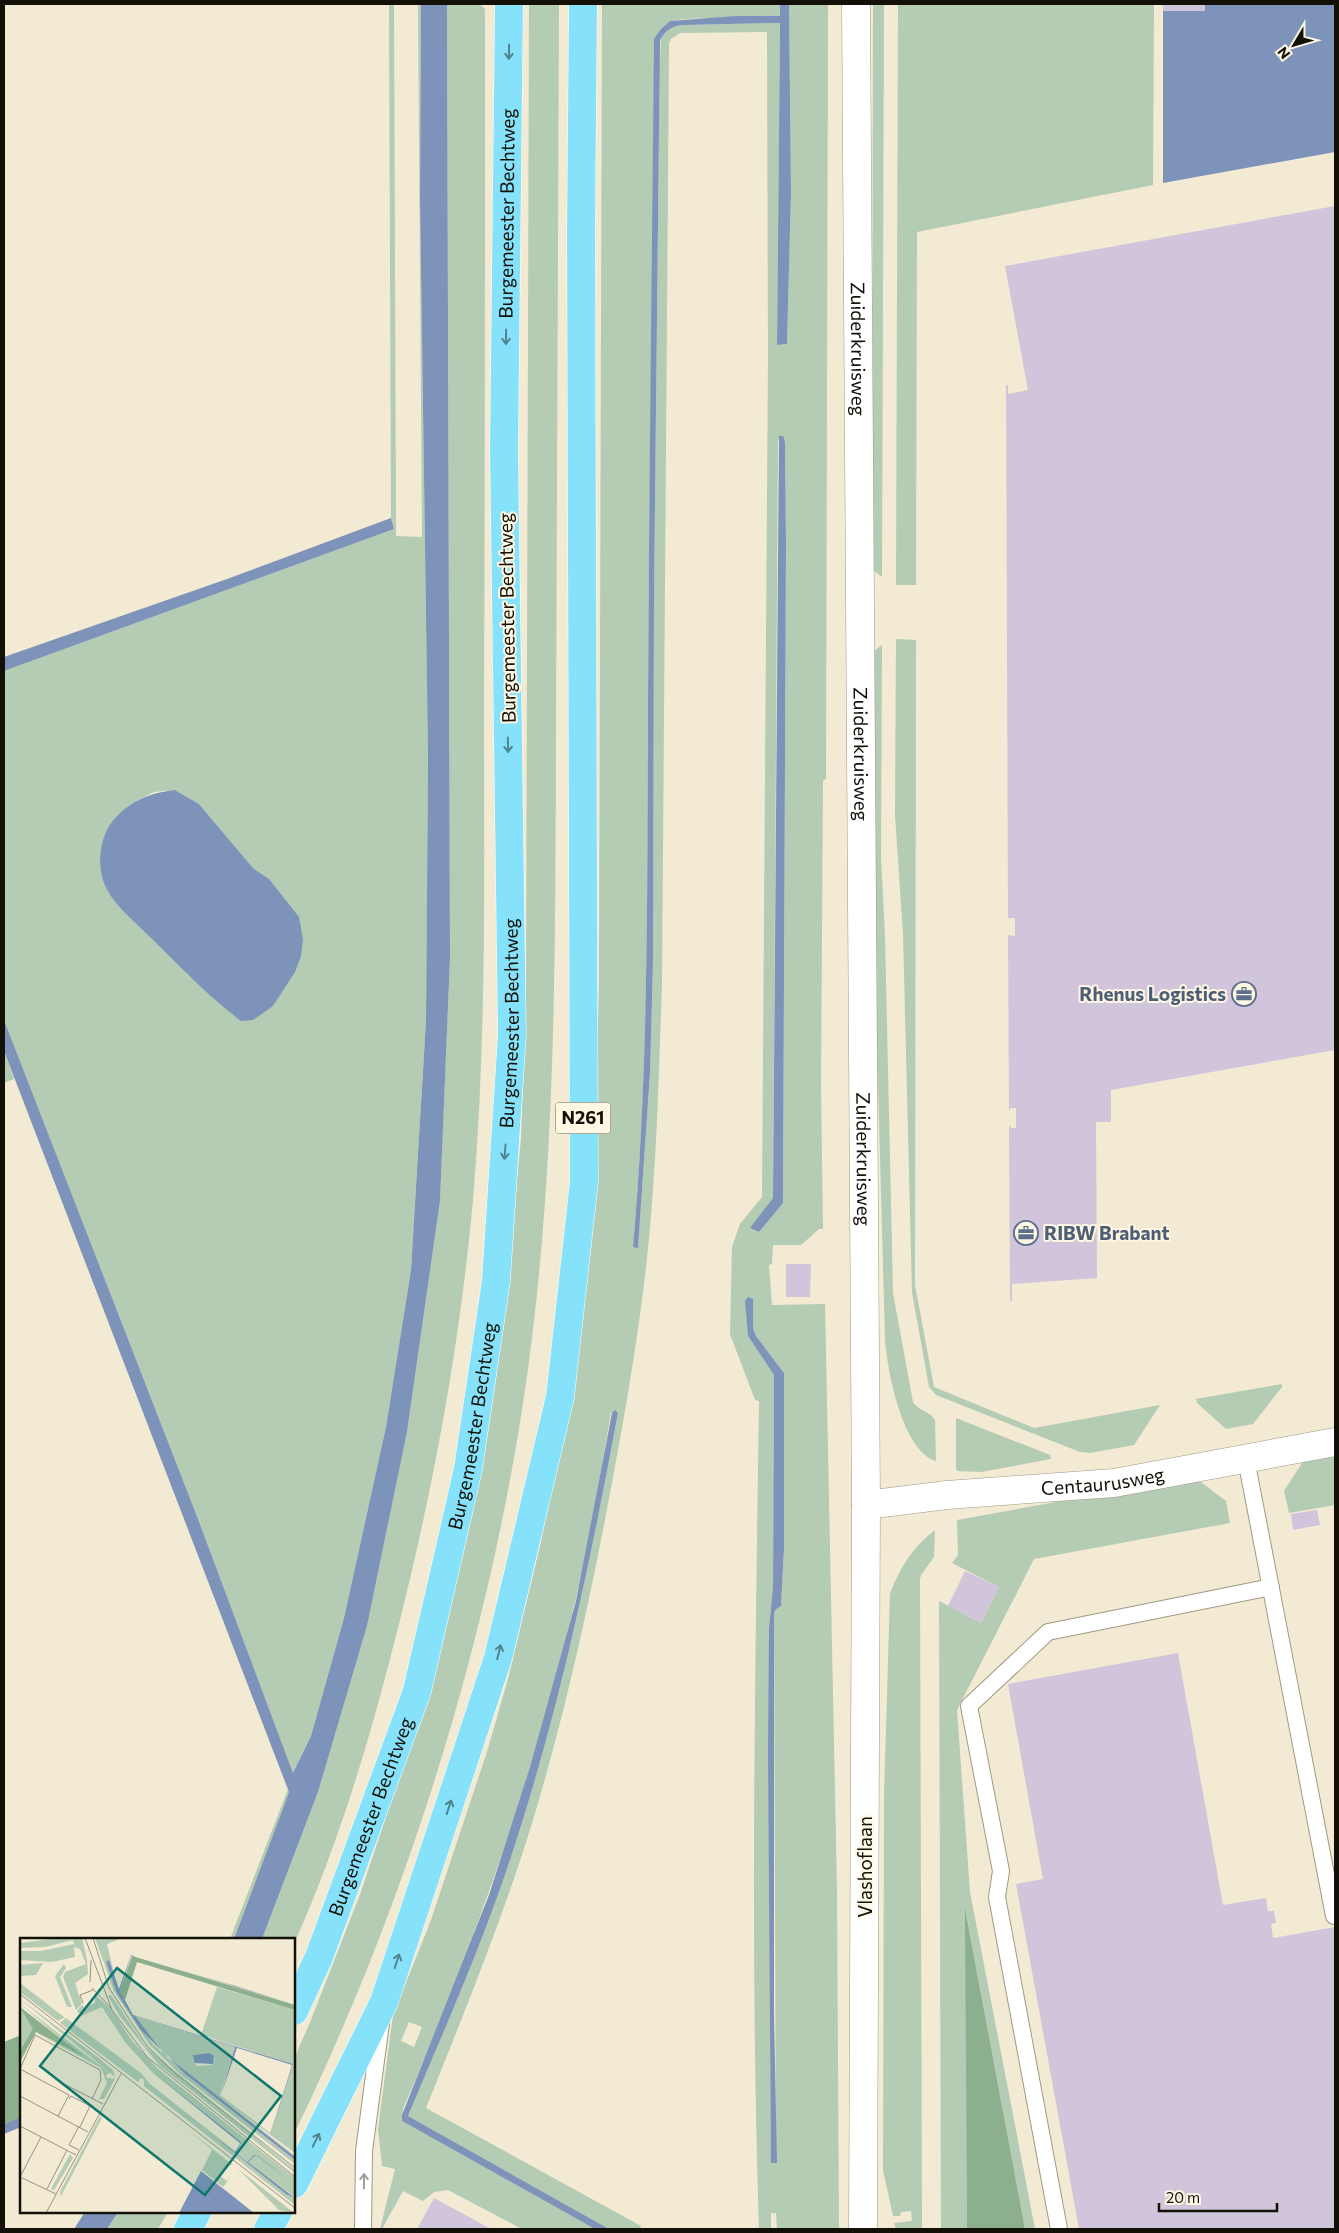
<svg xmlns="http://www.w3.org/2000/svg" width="1339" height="2233" font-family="Commissioner,sans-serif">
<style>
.green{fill:#b4cbb4;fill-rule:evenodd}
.forest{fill:#8caf8d}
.water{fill:#7d93b9}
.building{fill:#d0c5db}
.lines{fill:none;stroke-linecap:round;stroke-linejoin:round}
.lane-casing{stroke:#a09983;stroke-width:18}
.street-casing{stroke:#a09983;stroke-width:29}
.secondary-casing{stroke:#a09983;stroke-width:29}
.primary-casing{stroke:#fff;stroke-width:29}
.lane{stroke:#fff;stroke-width:16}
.street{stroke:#fff;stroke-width:28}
.secondary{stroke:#fff;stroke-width:28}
.primary{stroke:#86e2fb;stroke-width:28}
.oneway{stroke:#52848e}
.oneway2{stroke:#a19f9c}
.labels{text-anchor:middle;stroke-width:4;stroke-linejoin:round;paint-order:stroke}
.shield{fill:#fef7e4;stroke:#5a554a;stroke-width:1}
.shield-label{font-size:18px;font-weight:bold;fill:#131008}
.street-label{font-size:19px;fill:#131008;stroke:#fef7e4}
.service-label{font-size:19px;font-weight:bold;fill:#4e5e75;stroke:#fef7e4;text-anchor:end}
.inset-road{fill:none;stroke:#999381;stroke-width:1}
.view{fill:#0f766e;fill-opacity:0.15;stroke:#0f766e;stroke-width:2.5}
.inset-edge{fill:none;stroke:#131008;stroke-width:2.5}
</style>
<rect width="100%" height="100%" fill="#f2ead2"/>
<!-- green -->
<g class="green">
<path d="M389,4h5l2,532 26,1 -4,-533h3l-1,194 8,560 -2,263 -15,249 -25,157 -42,191 -33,118 -18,37 -95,-254 -194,-499v-349l390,-142 -3,-11zM175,790l24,14 54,64 16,11 14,110 -10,17 -82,-28 -76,-77 21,-100 18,-9z"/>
<path d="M447,4h33l5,5c0,230 0,460 -1,690 0,167 3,335 -11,501 -14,154 -43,306 -82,455 -25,98 -56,197 -97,289v-5h-32l56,-147 49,-166 40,-194 33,-231 10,-243z"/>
<path d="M529,4h30c-1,242 -2,485 -3,728 -1,218 1,435 -30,651 -37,256 -117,512 -229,745l-3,-1v-68l17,-39 50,-128 57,-172 85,-402 18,-179 5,-142z"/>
<path d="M602,4h178v12l-95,3 -15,2 -9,8c-7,216 -12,432 -13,649 -1,190 2,380 -15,569h5l12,-174 3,-110 1,-367 6,-556c6,-10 12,-14 23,-15l97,-2 -3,322 10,-1 4,-152 -2,-188h39l-2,775 -3,1 -2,306 2,143h-4l-18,16h-28l-1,19 -3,1 3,40 53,-1 12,586 2,339h-62l-1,-16h-5v16h-12c-9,-276 -4,-552 0,-828l-4,-1 -25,-66 2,-87 8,-23 22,-27 6,-839 -1,-326 -87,1 -9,6 -2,5 -7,940c-3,85 -5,170 -13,255 -9,91 -25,181 -42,270 -20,105 -43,208 -74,311 -30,98 -69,193 -107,288l215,118 -1,3h-31l-201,-113c31,-74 64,-148 91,-224 55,-156 89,-317 119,-479h-7c-11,62 -20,124 -35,185 -41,176 -102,346 -173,511l-1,12 193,108h-73l-74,-39 -14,2 -11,9 -20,-10 -21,38h-2l15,-60 -13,-3 -4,-37 15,-114 37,-92 57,-171 21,-73 33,-137 27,-148 29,-326 2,-84zM780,436l5,6 1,101 -3,660 -24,29 -8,-4 22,-30 5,-757zM753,1299v29l3,8 28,37v176l-3,57 -6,4 -1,6 2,547 -5,-1 -2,-534 4,-41 1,-212 -26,-39zM409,2022l13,5 -8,20 -13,-6z"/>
<path d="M873,4h11l-2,573 -10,-8z"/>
<path d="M898,4h256l-1,181 -236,47 -1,353h-20z"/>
<path d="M896,639l20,1 -1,645 19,102 100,41 126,-23 -26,40 -44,8 -10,-1 -144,-57 -7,-8 -17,-95 -9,-358 -8,-119z"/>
<path d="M882,645l-1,212 4,79 8,357 20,109c5,9 17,9 22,18l1,41c-34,-10 -49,-92 -51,-122l-11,-401 -2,-285z"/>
<path d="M4,1051l10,28 -10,4z"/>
<path d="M1282,1384v3l-29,37 -27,5 -29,-26 -1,-4z"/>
<path d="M956,1418l94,37 1,4 -70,13 -24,-1 -1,-3z"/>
<path d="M1335,1451v54l-46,8 -5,-22 22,-34z"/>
<path d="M1194,1477l32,24 4,22 -196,36 -77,151 13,182 65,337h-10l-59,-317 1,317h-26l-2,-628 42,22 18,-36 -47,-24 6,-8 -1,-35z"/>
<path d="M935,1530l-1,27 -13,18 -1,4 2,650h-26l-2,-6 18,-2 -1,-10 -10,1 -1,4h-7l-10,-46 1,-374 6,-202c10,-26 22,-46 45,-64z"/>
<path d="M288,1789l1,3 -55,147h-4z"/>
<path d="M118,2212h50l-10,17h-51z"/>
</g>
<!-- forest -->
<g class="forest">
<path d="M965,1908l60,321h-58z"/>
<path d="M21,2035v82l-17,7v-82z"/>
</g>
<!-- water -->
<g class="water">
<path d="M421,4h26l3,954 -10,243 -33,231 -40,194 -49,166 -56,147h-28l55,-147 -285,-741v-31l194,499 95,254 18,-37 33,-118 42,-191 25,-157 15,-249 2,-263 -8,-560z"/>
<path d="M780,4h9l2,188 -4,152 -10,1 3,-322 -97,2c-11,1 -17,5 -23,15l-6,556 -1,367 -3,110 -12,175 -5,-1c16,-180 14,-360 15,-540 1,-223 4,-445 6,-668l7,-10 9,-8 66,-5h44z"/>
<path d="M1163,4h172v148l-172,31z"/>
<path d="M779,436h4l2,6 1,101 -3,660 -24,29 -9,-4 23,-30z"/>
<path d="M391,518l3,11 -390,142v-14l223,-78z"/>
<path d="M175,790l24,14 54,64 16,11 30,38 4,22 -2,17 -6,16 -22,34 -20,14 -12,1c-34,-26 -63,-56 -93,-86 -16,-16 -38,-33 -45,-55 -6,-19 -2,-44 9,-58 17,-21 37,-29 63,-32z"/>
<path d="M748,1297l5,2v29l3,8 28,37v176l-3,57 -6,4 -1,6v397l3,150h-6l-3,-411 1,-124 4,-41 1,-212 -26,-39 -3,-35z"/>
<path d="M615,1410l3,3c-30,162 -64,323 -119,479 -27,76 -60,150 -91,224l201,113h-14l-193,-108v-6l87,-220 41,-128 46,-166 36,-188z"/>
<path d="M21,2117v10l-17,7v-10z"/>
<path d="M85,2212h33l-11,17h-33z"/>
</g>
<!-- building -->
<g class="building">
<rect x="1163" y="4" width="42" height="7"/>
<path d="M1335,206v844l-224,40v32h-15l1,156 -85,6v17h-2l-1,-177 2,4h5v-20h-5l-2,3 -1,-176 7,1v-18h-7v-2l-2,-531h2v9l20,-4 -23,-124z"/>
<path d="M786,1264h25l-1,33h-24z"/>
<path d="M1317,1510l3,15 -27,5 -2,-16z"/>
<path d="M965,1571l34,16 -18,36 -33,-17z"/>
<path d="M1178,1653l45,252 43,-7 2,13h6l2,12 -5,1 2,14 62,-11v302h-256l-63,-345 27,-5 -35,-195z"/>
<path d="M434,2198l57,31h-74z"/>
</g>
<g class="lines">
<defs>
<g id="lane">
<path d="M1246,1459l88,457"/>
<path d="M363,2229l1,-78 17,-128"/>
<path d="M1059,2229l-62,-332 4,-26 -32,-165 79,-74 223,-45"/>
</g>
<g id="street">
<path id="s1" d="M866,1505l81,-10 167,-12 221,-41"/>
</g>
<g id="secondary">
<path id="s2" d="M856,4l10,1501 -3,724"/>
</g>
<g id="primary">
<path id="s3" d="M294,2011l25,-54 98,-266 51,-222 28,-188 16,-246 -8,-585 5,-446"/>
<path d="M294,2184l90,-182 114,-344 62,-261 24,-215 -3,-951 2,-227"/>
<path d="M188,2229l9,-17"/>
<path d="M268,2229l10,-17"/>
</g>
</defs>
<!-- lane casing -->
<use href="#lane" class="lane-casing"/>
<!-- street casing -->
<use href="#street" class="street-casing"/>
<!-- secondary casing -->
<use href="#secondary" class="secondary-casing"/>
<!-- primary casing -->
<use href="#primary" class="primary-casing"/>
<!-- lane -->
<use href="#lane" class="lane"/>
<!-- street -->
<use href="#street" class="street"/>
<!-- secondary -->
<use href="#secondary" class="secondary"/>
<!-- primary -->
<use href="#primary" class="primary"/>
</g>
<!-- one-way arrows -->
<defs><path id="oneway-shaft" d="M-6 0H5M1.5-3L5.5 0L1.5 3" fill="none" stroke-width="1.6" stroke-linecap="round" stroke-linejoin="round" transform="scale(1.25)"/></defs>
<g class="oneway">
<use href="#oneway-shaft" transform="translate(509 52) rotate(91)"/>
<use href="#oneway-shaft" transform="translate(506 337) rotate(91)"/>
<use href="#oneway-shaft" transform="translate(508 745) rotate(89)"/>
<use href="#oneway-shaft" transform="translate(505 1152) rotate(94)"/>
<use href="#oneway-shaft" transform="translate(499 1652) rotate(-76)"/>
<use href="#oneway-shaft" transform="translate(449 1807) rotate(-72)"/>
<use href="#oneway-shaft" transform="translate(397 1961) rotate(-72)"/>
<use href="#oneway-shaft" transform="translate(316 2140) rotate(-64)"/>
</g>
<use class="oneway2" href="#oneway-shaft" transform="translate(364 2181) rotate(-89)"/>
<!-- icons -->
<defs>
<symbol id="office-ring" viewBox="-11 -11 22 22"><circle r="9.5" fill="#fef7e4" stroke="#5c6f8a" stroke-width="1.5"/><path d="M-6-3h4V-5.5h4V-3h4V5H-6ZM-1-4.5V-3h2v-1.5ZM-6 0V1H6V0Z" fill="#5c6f8a"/></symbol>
</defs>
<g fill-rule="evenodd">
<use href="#office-ring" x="1230" y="980" width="28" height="28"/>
<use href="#office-ring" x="1012" y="1219" width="28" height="28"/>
</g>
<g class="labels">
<!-- shield labels -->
<rect class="shield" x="555.5" y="1102.5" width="55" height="31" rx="4"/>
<g class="shield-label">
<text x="583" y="1124">N261</text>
</g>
<!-- street labels -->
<g class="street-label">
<text dy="7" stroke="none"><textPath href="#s3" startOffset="1829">Burgemeester Bechtweg</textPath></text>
<text dy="7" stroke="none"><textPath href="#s2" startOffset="345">Zuiderkruisweg</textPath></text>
<text transform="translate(507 618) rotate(-91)" y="7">Burgemeester Bechtweg</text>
<text dy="7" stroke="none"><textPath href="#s2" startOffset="750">Zuiderkruisweg</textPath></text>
<text dy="7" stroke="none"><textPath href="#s3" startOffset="1019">Burgemeester Bechtweg</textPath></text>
<text dy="7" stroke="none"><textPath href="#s2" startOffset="1155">Zuiderkruisweg</textPath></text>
<text dy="7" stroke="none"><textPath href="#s3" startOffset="614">Burgemeester Bechtweg</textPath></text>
<text dy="7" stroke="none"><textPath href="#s1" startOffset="238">Centaurusweg</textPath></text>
<text dy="7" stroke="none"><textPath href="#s3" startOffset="209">Burgemeester Bechtweg</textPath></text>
<text transform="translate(865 1867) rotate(-90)" y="7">Vlashoflaan</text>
</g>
<!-- service labels -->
<g class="service-label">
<text x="1226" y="1001">Rhenus Logistics</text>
<text x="1044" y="1240" text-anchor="start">RIBW Brabant</text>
</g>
</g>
<!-- overview -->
<g transform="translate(20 1938)">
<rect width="275" height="275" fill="#f2ead2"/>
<path d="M40,0h22l5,22 1,14 -13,9 7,21 -6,6 -13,-33 2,-5 21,-8 -6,-15 -6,-2 1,10 -24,5 -31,-2v-9h21l33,-7 -1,-4 -28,7 -25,1v-5zM75,0h27l-15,6 10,42 -8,-25 -3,1 14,35 33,47 32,30 110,86v4l-115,-90 -31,-30 -35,-53zM23,25l-7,12 -16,1v-11zM44,26l2,4 -6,9 12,30h-5l-12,-31zM0,45l44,34h1l-7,4 -38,-29zM197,49l78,23v143l-77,-57 77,60v1l-113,-88 -28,-26 -20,-27 101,31 -15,48 50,38 23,-69 -92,-29zM189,115l6,6 -4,6 -14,1 -4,-4v-7zM75,57l16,14 22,33 24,26 138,110v19l-84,-62 84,63v7l-151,-119v-6l-3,-2 -3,4 -78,-59 6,-5 75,55 9,11 85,67 5,-8 -87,-70 -28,-31 -23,-35 -21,9 -2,-3 -2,-2 5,-6 3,3 10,-5zM91,57l35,52 149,123v3l-136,-108 -40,-50 -11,-19zM0,61l79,59 14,12 2,7zM0,66l90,69 -4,2 1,3 8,1 -11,20h-5l8,-16 -6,-15 -65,-35 46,23zM0,70l19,15 -19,37zM83,178l-42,80 -1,-4 39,-74zM167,191l46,36h-4l-9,11 7,5 4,-4 -8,10 -21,-17 10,-20zM50,216l3,4 -19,32 -3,-1zM217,230l57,45 -15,-3z" fill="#b4cbb4" fill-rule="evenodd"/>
<path d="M112,18l163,49v5l-158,-48 -12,38 -5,-9zM0,69l66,51 -50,-26 -16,30v-11l13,-22z" fill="#8caf8d"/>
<path d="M111,17l7,3 -7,-2 -11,35 13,24 160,49 -22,70 21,-69 -55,-17 -16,47 14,-48 -100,-31 29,38 131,103v3l-110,-86 -44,-44 -24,-37 -11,-31 3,-2 10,29zM120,21l96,27 59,19 -71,-22zM189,115l5,3 -1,8 -19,-1 -1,-8zM133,134l88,70v2l-5,9 11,9 7,-7h3l38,30 -39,-30 -8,7 47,36 -9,-4 -75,-60 24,18 6,-8zM181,233l5,4 48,38h-75z" fill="#7d93b9"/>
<path class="inset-road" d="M65,0l27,72 35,47 148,120M73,0l16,50 38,58 29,28 119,94M70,44l1,-22M72,50l19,20M0,56l275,214M63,65l-3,-8 13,-5M0,131l15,-34 65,35 1,10 -9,19M0,131l49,26 -11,21M44,146l39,20M0,158l68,36M49,161l2,-3 19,10 -10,21M0,188l56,29M59,188l-10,19 10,5M0,239l21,-40M0,239l36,17M27,251l20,-39M26,275l75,-139"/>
<path class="view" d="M97,30l164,128 -76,99 -165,-129z"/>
<rect width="275" height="275" class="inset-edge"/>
</g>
<!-- border -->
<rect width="1339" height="2233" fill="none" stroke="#131008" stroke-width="10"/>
<!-- north arrow -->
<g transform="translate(1294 45) rotate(232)" stroke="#fef7e4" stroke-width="4" paint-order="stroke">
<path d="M0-4L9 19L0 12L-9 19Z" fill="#131008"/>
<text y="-8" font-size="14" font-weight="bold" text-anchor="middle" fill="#131008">N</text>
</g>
<!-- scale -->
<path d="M1159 2203v8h118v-8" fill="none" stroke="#131008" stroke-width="2.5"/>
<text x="1166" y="2203" font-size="15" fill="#131008" stroke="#fef7e4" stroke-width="4" paint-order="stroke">20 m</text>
</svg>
